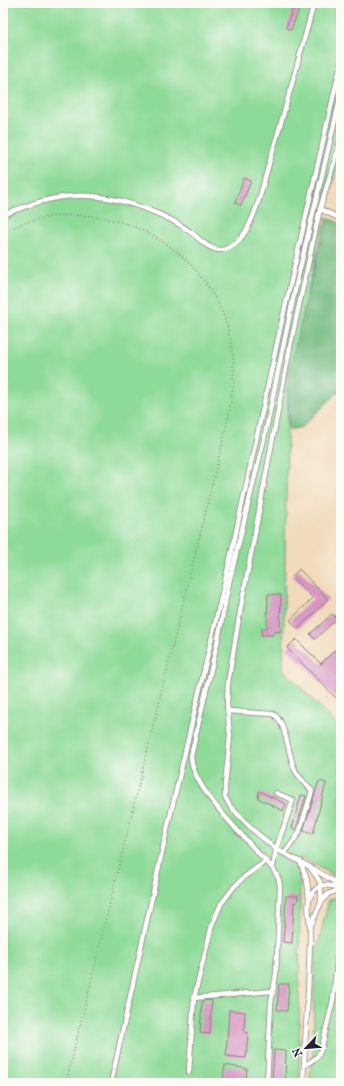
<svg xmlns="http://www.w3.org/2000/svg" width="344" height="1086" font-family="'IM FELL French Canon',serif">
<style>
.green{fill:#8eda98;stroke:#587e6a}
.forest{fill:#72ba80;stroke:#4a6e5e}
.building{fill:#d797c3}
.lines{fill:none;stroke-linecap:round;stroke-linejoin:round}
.lane-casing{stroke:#8a7e7c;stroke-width:6}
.path{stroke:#8a7e7c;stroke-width:1.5;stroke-dasharray:1 3;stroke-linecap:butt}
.lane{stroke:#fff;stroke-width:4.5}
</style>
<rect width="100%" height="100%" fill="#fdfcf7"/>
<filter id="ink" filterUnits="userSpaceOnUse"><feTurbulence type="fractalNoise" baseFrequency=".025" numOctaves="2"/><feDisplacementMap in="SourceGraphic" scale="8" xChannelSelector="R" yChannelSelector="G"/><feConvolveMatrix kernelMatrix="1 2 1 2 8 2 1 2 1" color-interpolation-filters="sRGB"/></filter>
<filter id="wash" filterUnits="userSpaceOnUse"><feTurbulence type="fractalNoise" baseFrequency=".012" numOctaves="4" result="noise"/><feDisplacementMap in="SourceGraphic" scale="16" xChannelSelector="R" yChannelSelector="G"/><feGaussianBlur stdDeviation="0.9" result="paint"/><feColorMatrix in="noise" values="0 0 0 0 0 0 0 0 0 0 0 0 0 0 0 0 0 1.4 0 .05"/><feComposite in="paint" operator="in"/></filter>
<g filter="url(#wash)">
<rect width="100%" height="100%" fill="#f1dbbc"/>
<!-- green -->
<g class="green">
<path d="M3,3h338v149l-13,49 -40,182 -5,286 58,60v150l-41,-22 -1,226h-296z"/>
<path d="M340,895h1v188h-32l4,-33 2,-93 14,-57z"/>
</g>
<!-- forest -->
<path class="forest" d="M327,217l14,7v165l-39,38 -13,3 -1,-54z"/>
<g id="blocks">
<!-- building -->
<g class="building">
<path d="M294,4l6,3 -9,23 -5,-2z"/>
<path d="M244,178l7,3 -10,24 -6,-2z"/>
<path d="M299,569l29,30 -30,30 -8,-9 23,-22 -21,-21z"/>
<path d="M268,594l13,1 -1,37 -7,-1v4h-12l1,-7h5z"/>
<path d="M332,614l5,5 -22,20 -5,-5z"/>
<path d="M296,639l25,25 20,-20v59l-54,-55z"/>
<path d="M319,781l7,2 -13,51 -10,-3z"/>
<path d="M259,791l27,13 -3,7 -25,-13z"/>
<path d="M301,795l5,1 -10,33 -4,-1z"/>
<path d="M286,896h12l-1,7 -3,-1 -2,41 -9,-1z"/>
<path d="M279,984h10l-2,27 -10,-1z"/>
<path d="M212,1000l-2,34 -10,-1 2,-32z"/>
<path d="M229,1010l16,2 -1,20 4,1 -2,25 -20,-2z"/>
<path d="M274,1050l12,1 -1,31 -13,-1z"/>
<path d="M225,1065l22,4 -2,14 -22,-3z"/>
</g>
</g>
</g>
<g filter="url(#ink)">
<use href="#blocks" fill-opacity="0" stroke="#8a7e7c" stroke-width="1"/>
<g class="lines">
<defs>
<g id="lane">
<path d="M320,209l21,10"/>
<path d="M3,215c31,-13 62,-23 97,-18 26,3 68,18 89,34 11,7 22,23 36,18 12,-4 20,-15 25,-26 10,-20 14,-44 21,-66 15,-51 29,-102 43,-154"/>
<path d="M228,711l45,3c14,7 15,44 23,58 4,7 11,12 16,19l-13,42 -14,20"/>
<path d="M276,793l17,7 -17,49 34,18 9,13 2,5v17l-10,23"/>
<path d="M300,861l7,19 2,19"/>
<path d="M273,867l3,-18 -24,-20 -22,-23 -5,-9v-11l5,-50 -3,-32 1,-21 12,-71 51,-270 29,-133 21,-70"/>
<path d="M314,869l27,17"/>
<path d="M321,902l7,-8 13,-5"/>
<path d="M194,998l78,-7"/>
<path d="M304,1066c2,-46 6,-92 6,-138 0,-9 -4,-23 0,-31 8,-15 16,-13 31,-9"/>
<path d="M189,1072l5,-74 18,-73 9,-21 13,-17 10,-10 22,-16"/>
<path d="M111,1083l57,-258 63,-270 50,-230 60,-262"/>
<path d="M267,1083l4,-80 5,-29 4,-86c0,-15 -12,-25 -22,-35 -19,-22 -67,-67 -67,-97l27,-117 11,-56 35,-144 32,-154 45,-190"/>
<path d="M303,1083l1,-17 13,-9 4,-7 2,-8 10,-42 5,-49 3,-18"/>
</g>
</defs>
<!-- lane casing -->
<use href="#lane" class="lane-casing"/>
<!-- path -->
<path class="path" d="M3,232c90,-46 205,6 227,106 8,34 1,68 -7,102l-157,643"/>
<!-- lane -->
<use href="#lane" class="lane"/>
</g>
</g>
<!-- margin -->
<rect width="344" height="1086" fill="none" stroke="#fdfcf7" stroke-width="16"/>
<!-- north arrow -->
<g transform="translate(306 1048) rotate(244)" stroke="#fdfcf7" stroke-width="3" paint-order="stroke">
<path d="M0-3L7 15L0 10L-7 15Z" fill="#22223b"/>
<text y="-6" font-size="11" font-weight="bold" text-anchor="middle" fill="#22223b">N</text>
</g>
</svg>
